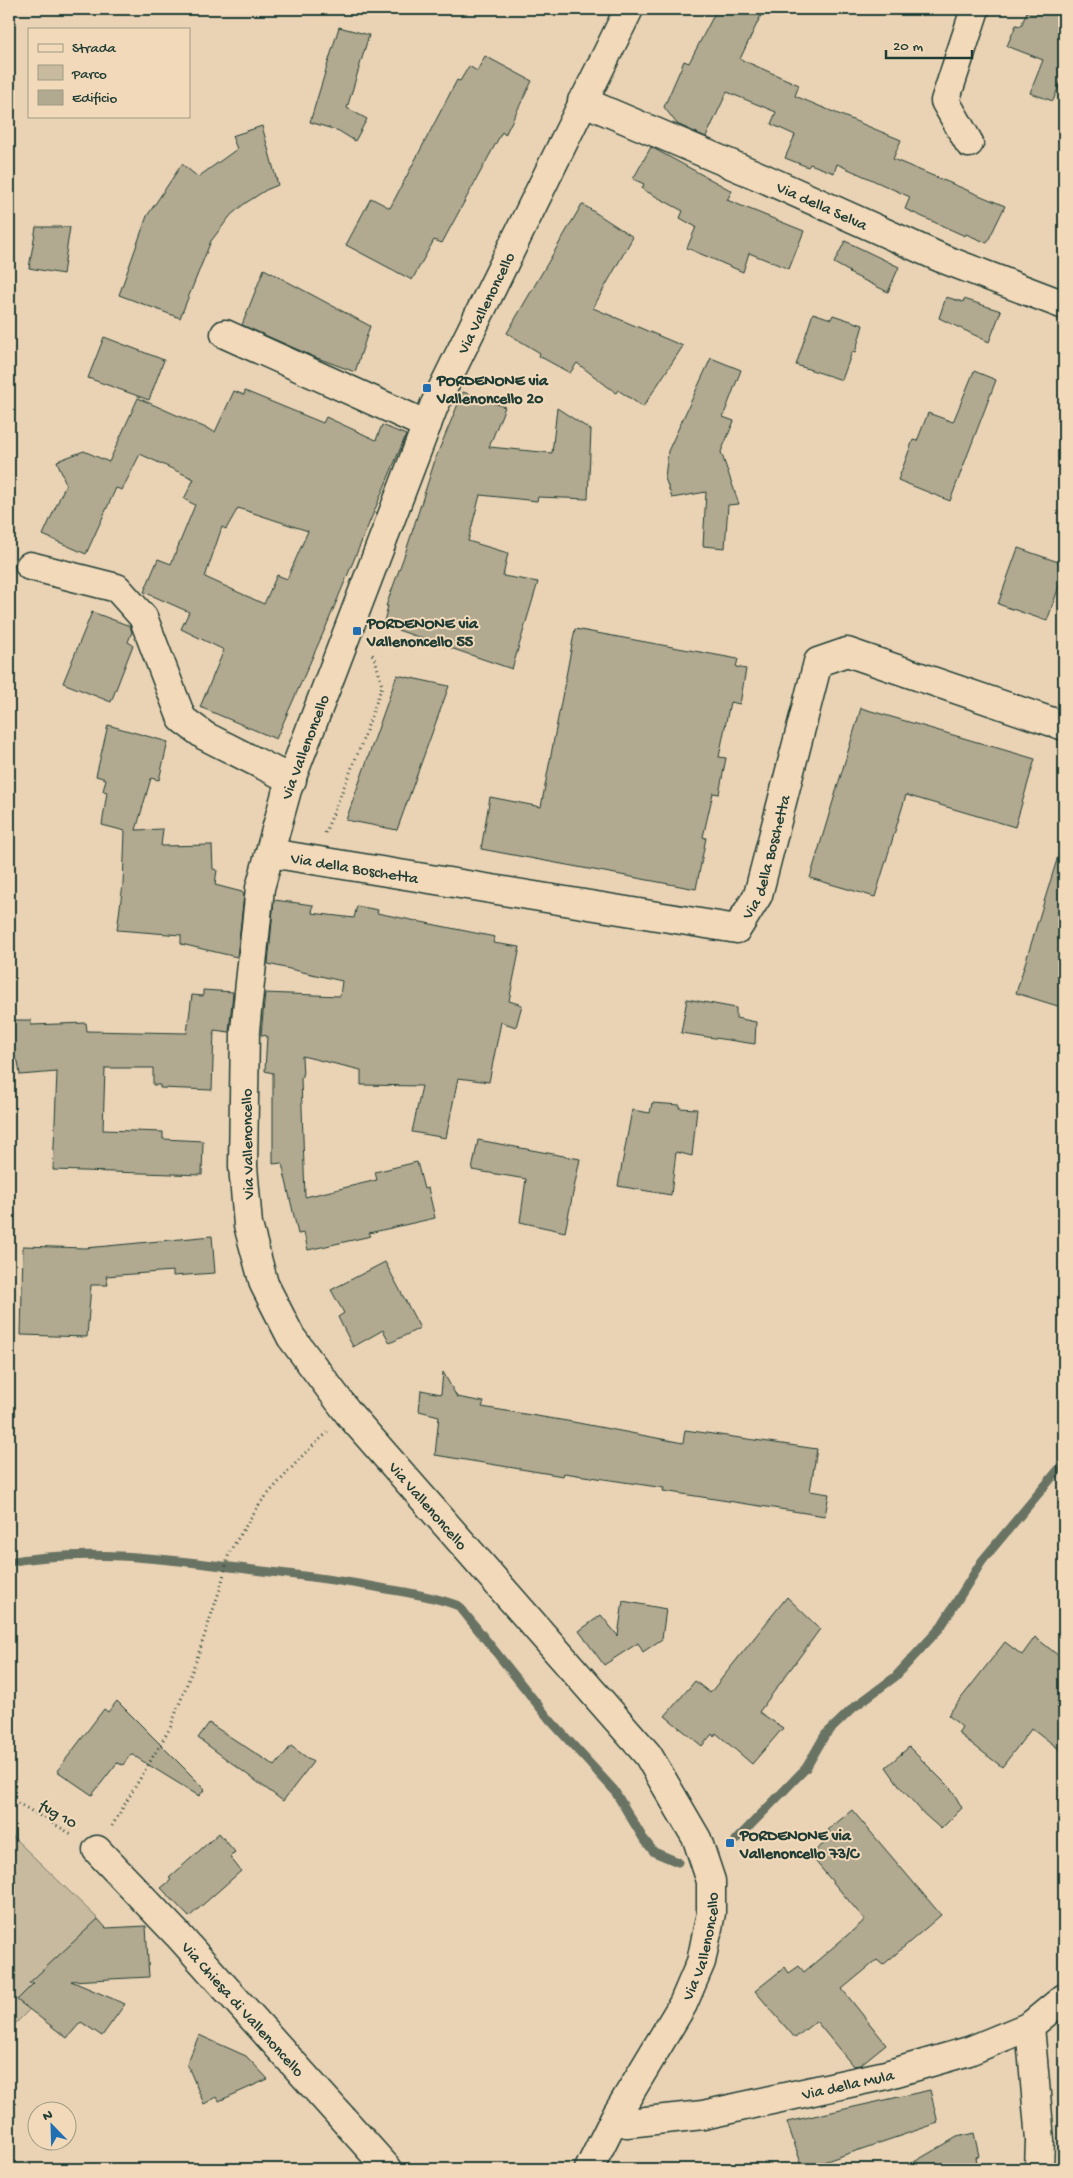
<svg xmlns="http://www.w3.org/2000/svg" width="1073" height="2178" font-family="'Gochi Hand',sans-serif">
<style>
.green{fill:#c8ba9f;stroke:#747c6a}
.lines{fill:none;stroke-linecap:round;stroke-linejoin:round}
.stream{stroke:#687363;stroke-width:9}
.building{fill:#b1a990;stroke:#1f3d34;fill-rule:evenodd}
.minor-casing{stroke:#1f3d34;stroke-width:31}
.path{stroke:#1f3d34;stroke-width:3;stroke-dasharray:1 4;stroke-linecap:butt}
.minor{stroke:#f2d9ba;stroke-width:28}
.poi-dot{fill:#1f6fb2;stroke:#f2d9ba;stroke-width:2}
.labels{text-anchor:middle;stroke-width:4;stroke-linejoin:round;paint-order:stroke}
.street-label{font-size:16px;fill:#1f3d34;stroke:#f2d9ba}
.poi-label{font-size:16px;font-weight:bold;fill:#1f3d34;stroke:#f2d9ba;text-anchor:start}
</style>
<rect width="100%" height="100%" fill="#ead3b5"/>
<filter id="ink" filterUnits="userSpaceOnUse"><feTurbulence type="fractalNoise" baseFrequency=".02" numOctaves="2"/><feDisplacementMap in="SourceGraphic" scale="10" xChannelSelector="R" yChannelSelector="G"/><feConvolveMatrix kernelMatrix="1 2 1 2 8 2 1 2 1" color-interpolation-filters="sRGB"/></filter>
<g filter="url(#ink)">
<!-- green -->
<path class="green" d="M9,1833l90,87 -6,26 -84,84z"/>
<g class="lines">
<!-- stream -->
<g class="stream">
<path d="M9,1562c81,-15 164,-2 245,8 44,5 88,10 132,19 25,4 49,8 73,17l91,114 64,70 29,48 11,14 24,10"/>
<path d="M736,1840l70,-72 19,-33 28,-27 42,-31 45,-49 42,-67 82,-98"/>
</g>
</g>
<!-- building -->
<g class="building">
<path d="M717,9h47l-24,50 59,26 -4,11 106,44 -8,19 112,47 -18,37 -21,-9 -1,2 -60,-27 5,-12 -73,-33 -3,9 -24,-9 -2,3 -23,-9 10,-23 -24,-11 5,-12 -49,-20 -21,45 -29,-13 -13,-17 20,-46 5,2z"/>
<path d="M1028,9h36v64l-11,28 -23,-8 13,-33 -36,-14 9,-21 5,1z"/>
<path d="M339,27l30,8 -22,73 20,11 -12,22 -16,-10 -29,-9z"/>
<path d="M485,56l47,25 -27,54 -3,-3 -60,111 -8,-3 -22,40 -66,-35 25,-47 19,10 67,-128 3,1 9,-15 8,5z"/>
<path d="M262,126l16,59 -12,5 -22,14 -13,11 -20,26 -31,77 -61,-23 28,-79 35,-52 16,13 39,-28 -5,-13z"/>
<path d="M651,147l81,44 -5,9 77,31 -15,38 -40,-16 -6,19 -56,-24 9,-21 -16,-9 3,-7 -41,-22 2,-5 -11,-5z"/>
<path d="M582,204l51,33 -40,71 90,38 -40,61 -25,-17 -2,3 -39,-30 -7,10 -31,-17 1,-3 -33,-20z"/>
<path d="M36,227h34l-7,47 -34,-6z"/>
<path d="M845,241l54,26 -11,25 -39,-19 1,-1 -16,-9z"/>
<path d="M264,269l106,57 -15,46 -43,-16 -70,-31z"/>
<path d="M946,297l17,5 1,-3 37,12 -12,31 -50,-24z"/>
<path d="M813,313l18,6 2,-4 30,10 -8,28 -3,-1 -10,28 -46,-15z"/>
<path d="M104,337l60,23 -15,40 -61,-22z"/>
<path d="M711,358l30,12 -18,47 11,4 -13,31 18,52 -11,1 -3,43 -22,-2 3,-54 -34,6 -7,-20 3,-27z"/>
<path d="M974,371l22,9 -46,121 -52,-21 15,-40 4,1 11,-28 25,9z"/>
<path d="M234,391l10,4 1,-4 78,32 3,-6 50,23 6,-15 24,10 -81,194 -49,110 -76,-32 24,-57 -43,-21 8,-17 -45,-20 14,-33 13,5 24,-59 -11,-6 10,-20 -54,-25 -18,36 -6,-2 -30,66 -43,-19 23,-51 -9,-23 27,-10 25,11 29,-64 77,34zM238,508l70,23 -21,48 -10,-4 -13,29 -59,-27 17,-50 4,2z"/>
<path d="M463,392l42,15 -16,40 63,6 5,-45 34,22 -3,69 -50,-2 -1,4 -57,-6 -12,46 40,12 -5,23 35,6 -26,87 -129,-44 5,-19h-2l21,-58 29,-91z"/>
<path d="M1018,548l46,16v8l-17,49 -49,-17z"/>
<path d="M92,612l38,14 2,6 -4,10 5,3 -22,57 -48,-19z"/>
<path d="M575,629l163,30 -2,8 10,2 -6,35 -10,-2 -11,55 7,1 -7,36 -6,-1 -10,44 3,1 -10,51 -215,-40 9,-52 51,10z"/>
<path d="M397,675l52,11 -52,144 -51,-10z"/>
<path d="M861,708l174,51 -20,68 -109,-32 -31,102 -65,-19z"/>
<path d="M108,725l60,17 -9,38 -8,-2 -15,52 27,-1 -2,17 51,-1 1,24 4,1 -2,15 27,7 2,3 -7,62 -56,-13v-9l-64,-5 6,-46 2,-53 -23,-6 5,-33 -4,-1 3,-12 -10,-3z"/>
<path d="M1059,853h5v155l-48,-15z"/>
<path d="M274,900l39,5 -1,8 42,5 3,-12 21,4 -1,3 118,24 -2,6 27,4 -11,54 13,4 -6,22 -15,-5 -12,60 -31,-4 -12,60 -34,-6 10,-46 -61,-1v-15l-59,-14 1,21 -2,1 4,119 72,-17 -2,-8 42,-10 7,27 4,-1 7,30 -66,15 2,3 -63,14 -4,-17 -6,1 -16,-71 -9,1v-91l-8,-2 2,-35 -6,-1 4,-42 75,3 2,-15 -74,-17z"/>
<path d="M203,990l30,2 -4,40 -15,-2 -2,60 -52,-2v-3h-7v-17h-48l-2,62 60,2v7l40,2 -1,34 -149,-5 4,-98 -37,3 -2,-14 -9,1v-42h22v5l55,-2 1,8 100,2 5,-38 11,1z"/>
<path d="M687,999l49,9v10l20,4 -1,22 -74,-11z"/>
<path d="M652,1103l28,2 -1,3 18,1 -5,47 -16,-4 -5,43 -53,-9 14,-76 18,3z"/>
<path d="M478,1140l102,19 -15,73 -45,-10 6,-43 -54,-9z"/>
<path d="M212,1236l3,37 -42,3v-5l-67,5 2,9h-17l-4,52 -66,-2 2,-89 63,2z"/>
<path d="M385,1262l35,66 -30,15 -7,-13 -30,17 -15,-30 6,-4 -13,-23z"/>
<path d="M443,1372l14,25 27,5 -2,5 91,15 110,21 2,-13 132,19 -7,42 19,3 -4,22 -162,-25 1,-3 -100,-15 -1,3 -128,-21 4,-39 -20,-5 2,-21 20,4z"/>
<path d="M787,1597l33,32 -61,83 24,16 -31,36 -36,-31 -2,4 -2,-3 -10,12 -37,-30 30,-35 15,12z"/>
<path d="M623,1601l43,8 -4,30 -19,13 -5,-9 -34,22 -25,-34 22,-16 17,21z"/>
<path d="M1035,1637l29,23v93l-32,-25 -30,39 -44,-34 4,-6 -14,-12 57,-73 17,13z"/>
<path d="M117,1701l88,88 -6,7 -68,-42 -8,11 -6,-2 -25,32 -35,-24 47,-62 4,3z"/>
<path d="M209,1723l66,43 16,-20 22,16 -30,39 -85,-63z"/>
<path d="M909,1747l43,43 10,18 -21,21 -17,-15 -23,-26 -15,-21z"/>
<path d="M852,1810l89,105 -58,50 -6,-5 -35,29 44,55 -26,21 -7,1 -37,-45 -21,17 -40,-47 30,-24 4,6 10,-7 5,6 61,-52 -55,-65 23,-19 -5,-6z"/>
<path d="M219,1833l16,19 -5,5 11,14 -52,46 -28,-29 10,-8 -2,-2z"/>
<path d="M98,1919l8,9 40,-2 3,51 -78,4 54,23 -23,32 -21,-14 -14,16 -50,-38 17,-17h-5z"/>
<path d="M199,2035l47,21 22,23 -49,22 -2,-4 -13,7 -17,-40z"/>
<path d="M930,2090l8,33 -135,46 -16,-47z"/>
<path d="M974,2133l5,23 -3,1 1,5 -30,7h-45l55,-32z"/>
</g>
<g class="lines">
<defs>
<g id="minor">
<path id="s1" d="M582,101l179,76 180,81 123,47"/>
<path d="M969,143l-24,-42 30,-92"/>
<path d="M225,334l202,91"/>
<path d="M30,566l87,22 26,29 39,102 23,17 87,44"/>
<path id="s2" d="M270,853l467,76 21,-34 60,-233 29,-10 217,74"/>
<path id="s3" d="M97,1850l81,85 210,234"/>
<path d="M1030,2026l10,114 -1,29"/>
<path id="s4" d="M614,2119l13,4 76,-8 183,-40 83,-24 61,-25 34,-28"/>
<path id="s5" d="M589,2169l25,-50 69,-115 18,-42 10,-49v-32l-14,-42 -49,-84 -299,-341 -58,-77 -27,-53 -16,-59 -5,-59 2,-136 15,-142 27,-98 147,-384 195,-397"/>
</g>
</defs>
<!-- minor casing -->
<use href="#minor" class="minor-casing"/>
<!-- path -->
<g class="path">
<path d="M325,833l35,-85 22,-62 -6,-24 -5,-10"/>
<path d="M9,1798l64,37"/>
<path d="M112,1826l58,-98 27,-70 24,-72 8,-33 31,-50 44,-49 24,-22"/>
</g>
<!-- minor -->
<use href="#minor" class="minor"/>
</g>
</g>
<!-- markers -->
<g class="poi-dot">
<rect x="422" y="383" width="10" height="10" rx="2.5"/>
<rect x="352" y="626" width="10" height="10" rx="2.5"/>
<rect x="725" y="1838" width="10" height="10" rx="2.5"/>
</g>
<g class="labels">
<!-- street labels -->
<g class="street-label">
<text dy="6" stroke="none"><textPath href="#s1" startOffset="262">Via della Selva</textPath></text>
<text dy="6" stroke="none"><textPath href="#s5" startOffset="2096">Via Vallenoncello</textPath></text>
<text dy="6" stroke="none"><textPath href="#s5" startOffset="1616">Via Vallenoncello</textPath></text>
<text dy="6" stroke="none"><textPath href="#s2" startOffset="552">Via della Boschetta</textPath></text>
<text dy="6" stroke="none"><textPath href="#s2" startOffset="86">Via della Boschetta</textPath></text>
<text transform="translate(246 1144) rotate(-91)" y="6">Via Vallenoncello</text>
<text transform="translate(429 1505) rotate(49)" y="6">Via Vallenoncello</text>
<text transform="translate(59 1813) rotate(30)" y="6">fvg 10</text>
<text dy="6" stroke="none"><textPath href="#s5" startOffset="251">Via Vallenoncello</textPath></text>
<text dy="6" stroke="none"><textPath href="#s3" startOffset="216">Via Chiesa di Vallenoncello</textPath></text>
<text dy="6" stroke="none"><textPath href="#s4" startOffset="238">Via della Mula</textPath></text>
</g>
<!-- poi labels -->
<g class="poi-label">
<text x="437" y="385">PORDENONE via<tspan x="437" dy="18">Vallenoncello 20</tspan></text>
<text x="367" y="628">PORDENONE via<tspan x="367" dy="18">Vallenoncello 55</tspan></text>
<text x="740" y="1840">PORDENONE via<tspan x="740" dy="18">Vallenoncello 73/C</tspan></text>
</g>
</g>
<!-- margin -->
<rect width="1073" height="2178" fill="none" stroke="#f2d9ba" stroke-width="30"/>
<rect x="15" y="15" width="1043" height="2148" fill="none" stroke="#1f3d34" stroke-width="2" filter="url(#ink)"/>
<!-- legend -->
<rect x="28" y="28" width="162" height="90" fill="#f2d9ba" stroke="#9e9b84"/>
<rect x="38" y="44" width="25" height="8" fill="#f2d9ba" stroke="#9e9b84"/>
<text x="72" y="52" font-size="15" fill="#1f3d34">Strada</text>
<rect x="38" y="65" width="25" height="15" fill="#c8ba9f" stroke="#9e9b84"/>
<text x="72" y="78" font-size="15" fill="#1f3d34">Parco</text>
<rect x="38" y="90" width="25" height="15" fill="#b1a990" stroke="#9e9b84"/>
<text x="72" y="102" font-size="15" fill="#1f3d34">Edificio</text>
<!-- north arrow -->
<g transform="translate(52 2126) rotate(337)"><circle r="24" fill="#f2d9ba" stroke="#9e9b84"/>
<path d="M0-4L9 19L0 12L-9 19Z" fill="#1f6fb2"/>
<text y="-8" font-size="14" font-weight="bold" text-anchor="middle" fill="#1f3d34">N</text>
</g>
<!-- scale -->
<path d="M886 50v8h86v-8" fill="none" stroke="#1f3d34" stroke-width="2.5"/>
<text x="893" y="50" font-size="15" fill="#1f3d34" stroke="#f2d9ba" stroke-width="4" paint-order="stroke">20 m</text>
</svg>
